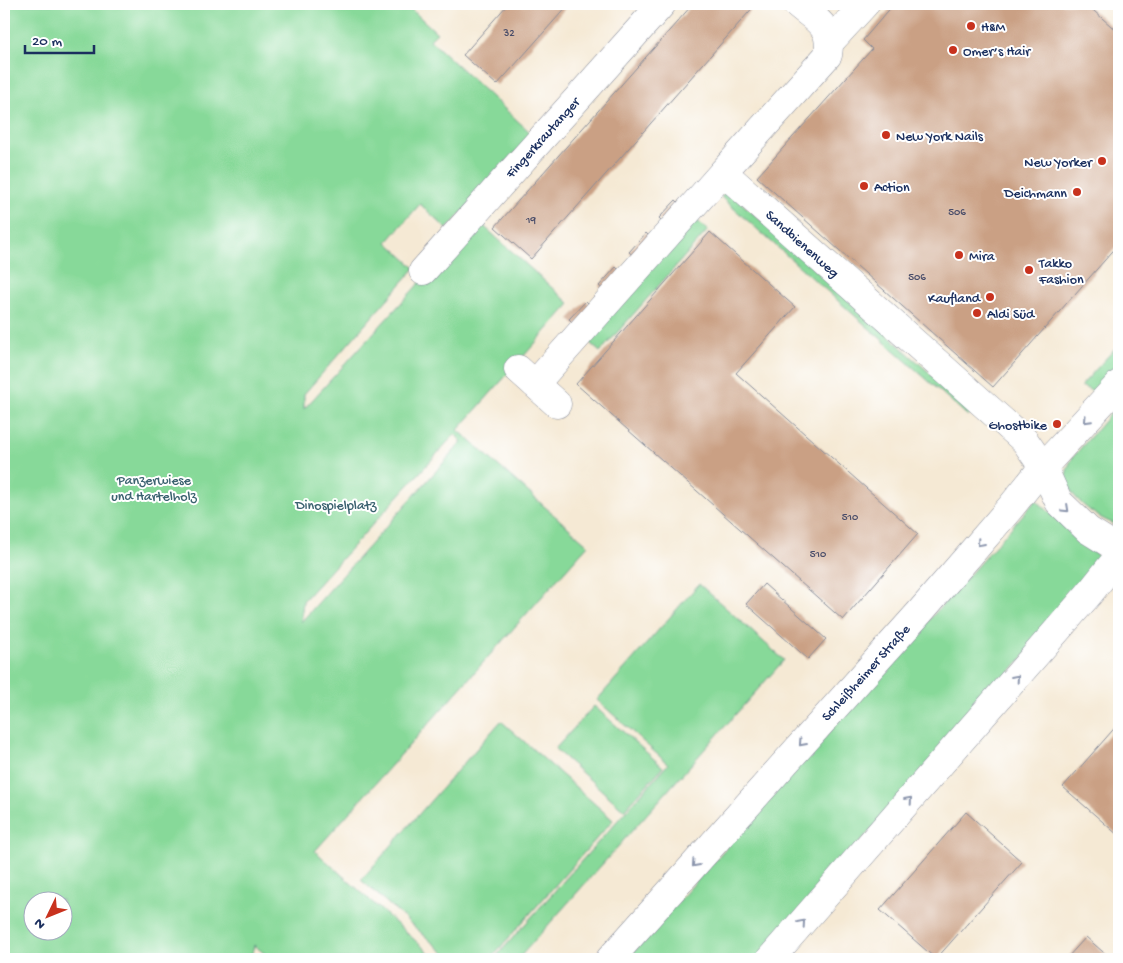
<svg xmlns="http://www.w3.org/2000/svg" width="1123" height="963" font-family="'Gochi Hand',sans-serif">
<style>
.green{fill:#87d999;stroke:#51847c;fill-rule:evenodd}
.building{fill:#caa084}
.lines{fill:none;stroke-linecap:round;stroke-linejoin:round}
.minor-casing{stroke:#888c99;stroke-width:29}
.minor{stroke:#fff;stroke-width:28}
.oneway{stroke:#8d97ae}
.poi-dot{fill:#c8321e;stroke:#fff;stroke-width:2}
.labels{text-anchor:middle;stroke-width:4;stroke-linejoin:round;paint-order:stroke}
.number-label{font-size:11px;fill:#474b68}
.poi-label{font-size:14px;fill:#1b2f5e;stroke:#fff;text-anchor:start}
.street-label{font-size:14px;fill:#1b2f5e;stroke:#fff}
.park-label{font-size:14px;fill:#3b6270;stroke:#fff}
</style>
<rect width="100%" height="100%" fill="#fff"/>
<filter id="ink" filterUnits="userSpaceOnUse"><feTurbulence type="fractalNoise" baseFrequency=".02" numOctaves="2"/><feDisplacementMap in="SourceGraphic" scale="10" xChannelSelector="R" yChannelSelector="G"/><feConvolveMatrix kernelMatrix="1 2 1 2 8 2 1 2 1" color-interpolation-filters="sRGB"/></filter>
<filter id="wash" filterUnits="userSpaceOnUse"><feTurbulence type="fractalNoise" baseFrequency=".0096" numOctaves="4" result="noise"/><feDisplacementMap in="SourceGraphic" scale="20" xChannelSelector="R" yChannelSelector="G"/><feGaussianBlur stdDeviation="1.12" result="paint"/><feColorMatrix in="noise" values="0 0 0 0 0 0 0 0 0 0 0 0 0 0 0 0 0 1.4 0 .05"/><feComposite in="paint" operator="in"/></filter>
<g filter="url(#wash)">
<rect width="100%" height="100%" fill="#f5e9d4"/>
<!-- green -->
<g class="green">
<path d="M4,4h413l-5,6 25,23 -7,7 102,94 -85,95 -27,-25 -33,38 28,26 -111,126v15l173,-189 93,84 -112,126 130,115 -273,306 121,108h-165l-17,-14 -3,14h-247zM455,434l7,8 -161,180 2,-21zM32,900h30v30h-30z"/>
<path d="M727,190l246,222 -5,4 -247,-219z"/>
<path d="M695,219l13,11 -108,122 -9,-8 -1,-6z"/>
<path d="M1119,344v25l-20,25 -18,-8z"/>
<path d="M1119,404v121c-18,-4 -45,-23 -52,-42 -3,-8 2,-19 6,-26z"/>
<path d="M1036,500l70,63 -349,396h-130z"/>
<path d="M699,584l85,76 -266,299h-24l174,-195 -71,-64z"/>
<path d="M594,706l69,61 -39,43 -69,-61z"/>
<path d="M501,721l112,99 -123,139h-39l-90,-79z"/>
</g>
<g id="blocks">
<!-- building -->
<g class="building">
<path d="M508,4h61l-72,81 -34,-30z"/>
<path d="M693,4h63l-225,255 -36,-32z"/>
<path d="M894,4h192l33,29v211l-126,143 -236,-210 115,-128 -9,-9z"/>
<path d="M676,200l7,7 -17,18 -7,-7z"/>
<path d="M710,232l85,75 -59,66 182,161 -75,86 -267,-236z"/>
<path d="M646,233l7,7 -17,18 -7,-6z"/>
<path d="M616,267l7,7 -17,18 -7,-6z"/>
<path d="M586,301l7,7 -17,18 -7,-7z"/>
<path d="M764,584l62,55 -18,20 -62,-55z"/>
<path d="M1119,723v113l-56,-49z"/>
<path d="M966,812l56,50 -86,97 -56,-49z"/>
<path d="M1086,937l25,22h-45z"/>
</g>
</g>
</g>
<g filter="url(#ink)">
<use href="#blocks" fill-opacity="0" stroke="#888c99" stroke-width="1"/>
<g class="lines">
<defs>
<g id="minor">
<path d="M797,4c20,17 36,22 31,51l-105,117 302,269 18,26 16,35 29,28 24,15 7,1"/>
<path d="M830,42l35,-38"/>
<path d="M423,271l239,-267"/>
<path d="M518,369l39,35"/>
<path d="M535,384l188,-212"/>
<path d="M610,959l310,-347 90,-104 33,-41 76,-83"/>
<path d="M770,959l318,-364 31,-39"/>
</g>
</defs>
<!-- minor casing -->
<use href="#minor" class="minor-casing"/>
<!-- minor -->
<use href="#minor" class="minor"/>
</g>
<!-- one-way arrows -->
<defs><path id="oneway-chevron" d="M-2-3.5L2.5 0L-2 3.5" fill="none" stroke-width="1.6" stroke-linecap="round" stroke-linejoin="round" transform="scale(1.25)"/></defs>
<g class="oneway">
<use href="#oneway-chevron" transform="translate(1087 420) rotate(133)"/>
<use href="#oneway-chevron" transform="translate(1066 509) rotate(43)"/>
<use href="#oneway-chevron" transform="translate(980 543) rotate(131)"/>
<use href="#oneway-chevron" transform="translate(1016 678) rotate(-49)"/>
<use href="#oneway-chevron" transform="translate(802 743) rotate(132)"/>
<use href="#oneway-chevron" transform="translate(909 800) rotate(-49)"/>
<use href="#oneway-chevron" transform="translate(695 864) rotate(132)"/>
<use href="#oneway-chevron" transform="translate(802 923) rotate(-49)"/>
</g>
</g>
<!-- markers -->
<g class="poi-dot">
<circle cx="971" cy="26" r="5"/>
<circle cx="953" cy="50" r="5"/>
<circle cx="886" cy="135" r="5"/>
<circle cx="1102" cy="161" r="5"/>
<circle cx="864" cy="186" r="5"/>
<circle cx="1077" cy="192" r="5"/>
<circle cx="959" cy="255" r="5"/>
<circle cx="1029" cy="270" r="5"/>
<circle cx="990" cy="297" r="5"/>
<circle cx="977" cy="313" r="5"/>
<circle cx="1057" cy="424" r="5"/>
</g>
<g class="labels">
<!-- number labels -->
<g class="number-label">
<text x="509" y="36">32</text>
<text x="957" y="215">506</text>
<text x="531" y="223">19</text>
<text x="917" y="280">506</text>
<text x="850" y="520">510</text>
<text x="818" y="557">510</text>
</g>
<!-- poi labels -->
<g class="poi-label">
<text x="981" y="31">H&amp;M</text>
<text x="963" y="55">Omer’s Hair</text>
<text x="896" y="140">New York Nails</text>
<text x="1092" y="166" text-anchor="end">New Yorker</text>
<text x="874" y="191">Action</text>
<text x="1067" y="197" text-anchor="end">Deichmann</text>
<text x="969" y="260">Mira</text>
<text x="1039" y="267">Takko<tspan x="1039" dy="16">Fashion</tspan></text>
<text x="980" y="302" text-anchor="end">Kaufland</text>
<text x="987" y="318">Aldi Süd</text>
<text x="1047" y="429" text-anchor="end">Ghostbike</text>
</g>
<!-- street labels -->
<g class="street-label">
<text transform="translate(542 137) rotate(-48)" y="5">Fingerkrautanger</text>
<text transform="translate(803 243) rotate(42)" y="5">Sandbienenweg</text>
<text transform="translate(865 672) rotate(-48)" y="5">Schleißheimer Straße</text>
</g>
<!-- park labels -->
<g class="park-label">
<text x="154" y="484">Panzerwiese<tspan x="154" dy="16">und Hartelholz</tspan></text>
<text x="336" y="509">Dinospielplatz</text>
</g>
</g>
<!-- margin -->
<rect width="1123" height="963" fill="none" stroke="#fff" stroke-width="20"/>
<!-- north arrow -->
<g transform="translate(48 916) rotate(227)"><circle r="24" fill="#ffffff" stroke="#a4acbf"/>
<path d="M0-4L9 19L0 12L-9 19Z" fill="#c8321e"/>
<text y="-8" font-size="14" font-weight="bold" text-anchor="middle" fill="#1b2f5e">N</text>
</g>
<!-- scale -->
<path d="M25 45v8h69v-8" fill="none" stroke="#1b2f5e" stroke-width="2.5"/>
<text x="32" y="45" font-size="15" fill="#1b2f5e" stroke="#ffffff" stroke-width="4" paint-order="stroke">20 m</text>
</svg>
